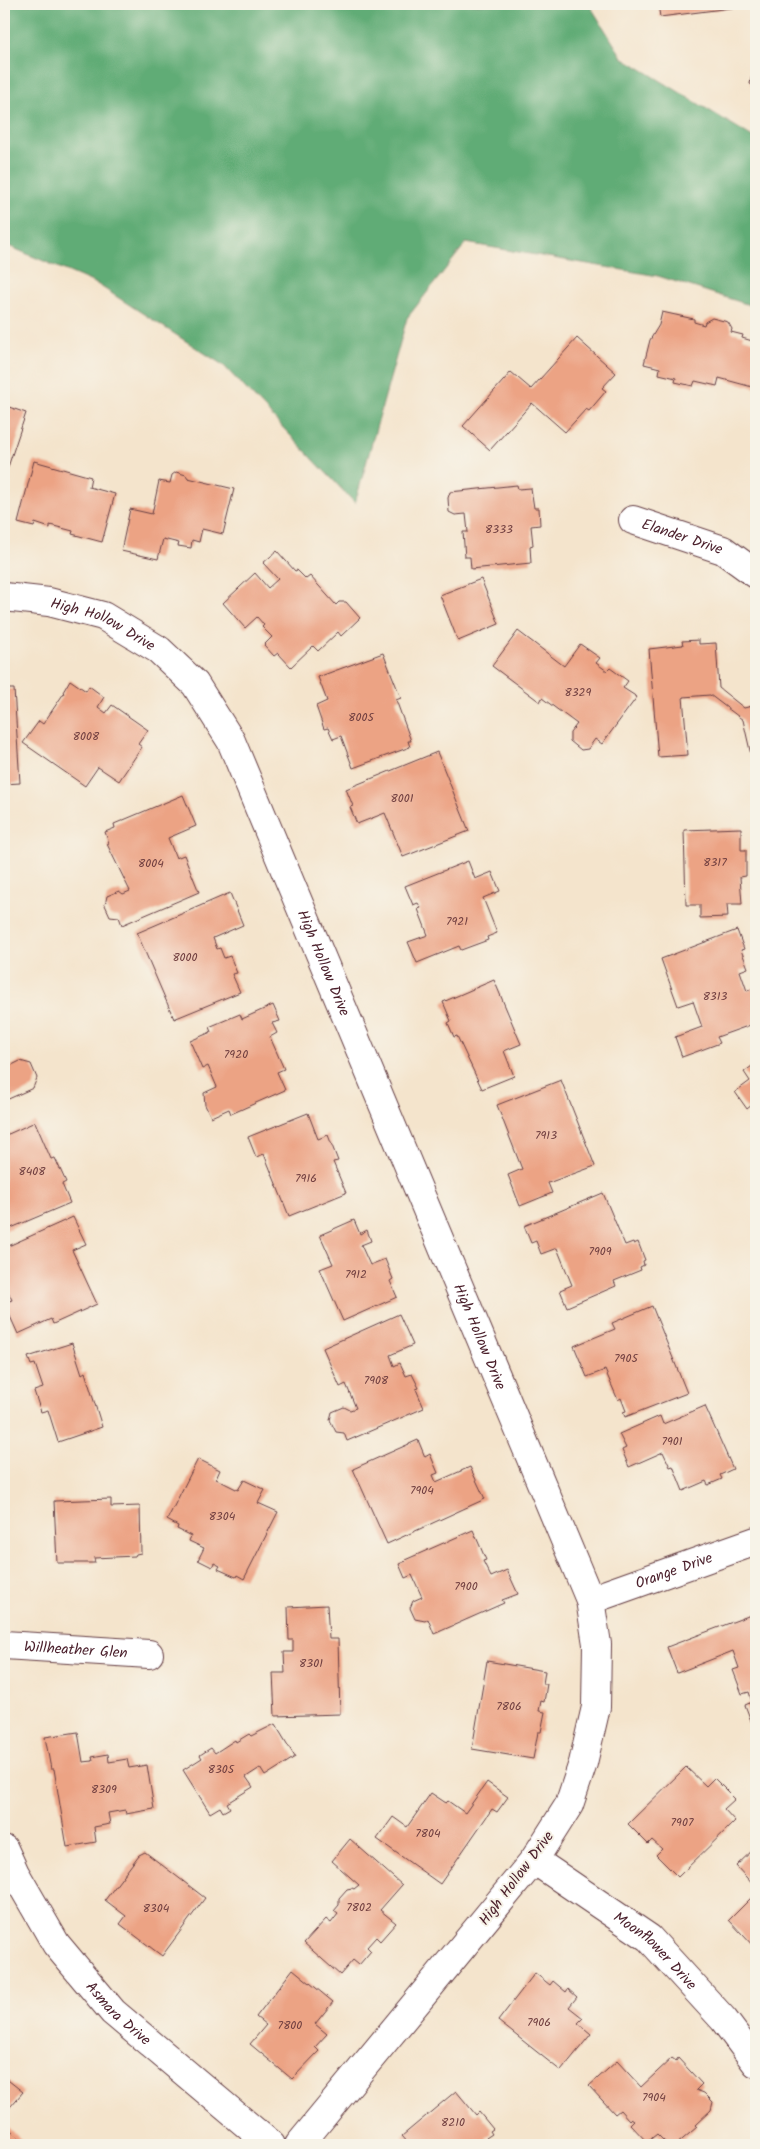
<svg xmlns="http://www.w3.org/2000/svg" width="760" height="2149" font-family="Kalam,sans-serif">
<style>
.forest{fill:#61ac76;stroke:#566650}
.building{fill:#eca384}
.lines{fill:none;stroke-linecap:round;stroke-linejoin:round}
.minor-casing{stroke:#643d43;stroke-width:30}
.minor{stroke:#fff;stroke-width:28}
.labels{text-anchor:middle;stroke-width:4;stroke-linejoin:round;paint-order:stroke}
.number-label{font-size:12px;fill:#724041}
.street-label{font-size:15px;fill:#4a1f2b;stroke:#f7f3e8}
</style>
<rect width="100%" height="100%" fill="#f7f3e8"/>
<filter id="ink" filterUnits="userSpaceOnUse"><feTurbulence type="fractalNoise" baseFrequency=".02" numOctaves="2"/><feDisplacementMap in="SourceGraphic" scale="10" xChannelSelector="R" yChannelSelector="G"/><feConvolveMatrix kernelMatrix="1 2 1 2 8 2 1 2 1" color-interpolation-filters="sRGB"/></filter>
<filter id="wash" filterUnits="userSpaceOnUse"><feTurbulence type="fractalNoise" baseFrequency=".0096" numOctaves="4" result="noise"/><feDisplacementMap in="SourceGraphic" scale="20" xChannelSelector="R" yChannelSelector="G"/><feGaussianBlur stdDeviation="1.12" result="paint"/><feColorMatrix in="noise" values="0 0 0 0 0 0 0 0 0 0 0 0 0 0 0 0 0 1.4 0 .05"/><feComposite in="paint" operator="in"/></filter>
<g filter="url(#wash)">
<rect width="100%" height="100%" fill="#f4e4cc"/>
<!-- forest -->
<path class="forest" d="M4,4h585l33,53 134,82v168l-98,-31 -192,-33 -59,75 -52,185 -132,-138 -126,-81 -93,-40z"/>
<g id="blocks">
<!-- building -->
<g class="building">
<path d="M658,4h96v1l-94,12z"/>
<path d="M755,59h1v27l-6,-2z"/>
<path d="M662,312l32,7v3l10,3 1,-3 7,-4 16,4 4,7 -1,3 12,3 -1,3 14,4v46l-37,-10 -2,8 -22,-5 -2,5 -18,-4 1,-4 -17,-4 1,-6 -16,-4 6,-24 9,-15z"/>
<path d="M577,338l39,35 -14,15 4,3 -17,20 -3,-2 -21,23 -33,-29 -42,47 -27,-24 48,-54 20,17z"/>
<path d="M4,398l4,1 -2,7 20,7 -22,66z"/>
<path d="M34,461l57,16 -2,10 26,7 -13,48 -30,-8 1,-3 -23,-6v3l-15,-5 -1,4 -16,-4z"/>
<path d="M176,472l10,3 2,3 46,11 -11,45 -21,-5 -3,13 -7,-2 -1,8 -13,-2 1,-3 -16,-4 -5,20 -37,-8 9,-42 22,5 7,-33 11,2 2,-8z"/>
<path d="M517,485l1,4 13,-1 3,20h5l1,17 -9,1 2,19 -3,1 1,17 -60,6 -1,-12h-5l-2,-25h5l-2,-18 -11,1 -6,-3 -1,-14 2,-6z"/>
<path d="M277,551l18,20 2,-1 9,9 4,-3 26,29 3,-3h7l14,16 -19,18 -3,-4 -20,19 -5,-5 -22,21 -13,-14 -4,3 -10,-11 8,-8 -10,-10 2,-2 -7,-8 -12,11 -22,-25 32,-30 13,15 10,-9 -15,-16z"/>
<path d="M481,579l18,45 -41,17 -18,-46z"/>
<path d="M518,631l46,35 16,-22 20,14 -4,5 11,8 3,-3 18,13 -5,7 14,9 -35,47 -7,-5 -7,10 -7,1 -11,-9v-8l7,-9 -35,-26 -2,4 -48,-36z"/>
<path d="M699,640v4l17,-1 3,45 25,20 12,-3v48l-5,2 -8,-35 -33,-25 -27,2 5,58 -30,2 -9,-108 34,-4 -1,-4z"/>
<path d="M383,653l18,45 -5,2 15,41h-3l2,6 -57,21 -12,-32 -8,3 -5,-11 -4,1 -8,-23 11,-5 -9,-24z"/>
<path d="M70,680l16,11 3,-5 15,11 -6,10 8,6 6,-8 36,25 -10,14 4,3 -23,34 -21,-14 -13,19 -62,-43 16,-22 4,3 21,-31 -1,-1z"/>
<path d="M4,689h10l6,94 -16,1z"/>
<path d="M437,752l32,79 -66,26 -18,-44 -28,11 -7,-17 3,-1 -7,-17z"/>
<path d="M183,795l13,31 -28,12 8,20 8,-3 15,37 -77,33 -3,-8 -9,-1 -5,-11 2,-9 12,-5 4,3 7,-3 -23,-47 2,-1 -4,-11 10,-4 -1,-4z"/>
<path d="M741,828v22h5v26l-6,1 2,27h-15l1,13 -28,1v-13h-14l-2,-75z"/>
<path d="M468,861l7,18 17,-7 8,19 -17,7 14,35 -10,4 1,3 -27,10 -2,-4 -42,17 -9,-21 20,-7 -10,-26 3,-1 -3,-5 -5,2 -8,-19z"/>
<path d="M230,893l13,32 -30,13 4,11 3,-1 4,10 6,-2 7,17 -5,1 8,18 -66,27 -37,-86z"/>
<path d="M737,930l7,19 -3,1 7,18 -8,3 7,20 9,-4v36l-39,14 3,6 -38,14 -7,-20 27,-10 -9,-26 -15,5 -17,-47z"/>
<path d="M494,980l27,64 -17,7 10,25 -32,13 -25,-53 -3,1 -6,-14 3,-2 -8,-19z"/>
<path d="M273,1005l7,16 -8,2 5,10 -7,4 14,32 -7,3 8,18 -54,24 -2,-5 -18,8 -6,-12 -1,-12 13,-6 -9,-21 -6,3 -12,-28 21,-9 -2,-5 31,-13 2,5z"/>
<path d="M20,1061l11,3 6,14 -4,10 -29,13v-32z"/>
<path d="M756,1063v46l-3,-5 -6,5 -12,-17 15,-11 -6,-9z"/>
<path d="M561,1080l34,86 -47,17 4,10 -32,13 -12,-31 14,-6 -25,-64z"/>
<path d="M308,1113l10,26 10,-4 10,26 -5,1 13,31 -57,23 -25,-62 -8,3 -8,-20z"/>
<path d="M35,1122l16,37 4,-1 11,24 -4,2 8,19 -66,28v-95z"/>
<path d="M603,1193l22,52 8,-3 1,2 4,-2 7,18 -2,1 1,4 -4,2 1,3 -27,11 2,5 -49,21 -7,-17 12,-5 -15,-37 -16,6 -5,-13 -5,2 -7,-17z"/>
<path d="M73,1217l13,27 -14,6 25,54 -44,20 -2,-5 -33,15 -14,-31 8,-3 -6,-13 -2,1v-40z"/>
<path d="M354,1220l6,14 7,-4 4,11 -10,4 9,20 15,-6 8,20 -3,2 7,16 -54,24 -23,-52 13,-5 -13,-29z"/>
<path d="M652,1306l35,87 -62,24 -2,-5 3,-1 -5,-13 -3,2 -13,-30 -18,7 -13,-31 41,-17 -3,-6z"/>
<path d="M399,1314l14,31 -23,10 4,11 6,-3 6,13 6,-2 7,14 -3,1 8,19 -77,33 -3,-8 -8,-1 -6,-12 2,-8 12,-5 6,3 6,-2 -10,-24 -6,3 -17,-39z"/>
<path d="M72,1343l10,31 3,-2 17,55 -44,15 -10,-32 -7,2 -7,-21 9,-3 -8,-24 -4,1 -3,-8z"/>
<path d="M705,1406l28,63 -13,6 2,4 -14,6 -2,-4 -23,10 -10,-25 -3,1 -7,-15 -34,15 -7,-17 4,-2 -7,-14 41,-18 3,8z"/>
<path d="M418,1440l7,17 5,-3 8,19 -5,2 3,7 34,-15 15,32 -98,45 -34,-75z"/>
<path d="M198,1459l22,11 -4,9 22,11 6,-10 21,10 -7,13 20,9 -34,67 -7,-4 -1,2 -18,-8 2,-3 -6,-3 -2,4 -14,-7 6,-12 -15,-7 2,-5 -14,-7 1,-3 -11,-6z"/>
<path d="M111,1499v8l29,-1 1,47 -5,1 -1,2 -41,2 1,5h-38l-3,-62z"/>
<path d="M473,1530l13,30 -3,1 8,16 16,-7 11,24 -16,6 2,3 -70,31 -6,-15 -3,2 -10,-2 -5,-11 3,-7 9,-4 -10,-22 -7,3 -6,-14 7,-3 -1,-1z"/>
<path d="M327,1605l2,34h9l2,75 -65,2 -2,-43h12l-1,-21h9v-12h-4l-1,-33z"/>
<path d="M756,1613v121l-11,-29 7,-3 -3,-10 -7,2 -9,-24 6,-2 -6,-17 -56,22 -10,-26z"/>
<path d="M487,1661l58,10 -2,13h4l-3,18 -3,-1 -2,10 6,1 -4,20h-3l-5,27 -61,-10z"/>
<path d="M275,1724l20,33 -30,19 -5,-8 -14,9 7,10 -26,16 3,5 -7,4 -3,-5 -10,6 -27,-43 19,-12 -2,-3 11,-7 4,5 20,-13 1,2 13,-8 2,2z"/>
<path d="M78,1732l5,30 10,-1 -1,-4 16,-3 1,8 18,-3 2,9 18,-3 7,44 -28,5 -1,-4 -17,3 2,11 -16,3 2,15 -29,5 -13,-78h-3l-6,-32z"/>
<path d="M686,1767l20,19 8,-8 21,21 -11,10 11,12 -57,56 -22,-22 6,-6 -10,-9 -4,4 -20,-20z"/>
<path d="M487,1782l21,15 -11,15 -5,-3 -52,75 -63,-45 16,-22 14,10 24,-34 15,10 2,-2 17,12z"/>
<path d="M350,1839l52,46 -22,25 16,13 -16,18 -4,-4 -9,10 4,4 -12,14 -6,-5 -13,15 -36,-32 22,-24 5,4 7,-9 -4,-3 5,-6v-7l8,-9 5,-1 2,1 5,-4 -27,-24z"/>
<path d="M756,1847v41l-20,-22z"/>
<path d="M145,1852l60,46 -43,58 -42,-32 6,-8 -21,-16 34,-45z"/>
<path d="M756,1893v56l-27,-29z"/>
<path d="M293,1969l40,33 -18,22 12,10 -12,13 4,4 -27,28 -42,-35 16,-19 -10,-8z"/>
<path d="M535,1973l15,12 3,-4 13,11 2,-3 9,8 -8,10 14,11 -5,5 13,11 -30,37 -63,-50z"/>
<path d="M672,2058l4,3 2,-3 24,26 -6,6 8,3 9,9 -2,8 -16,15 2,2 -21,18h-8l-11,-11 -10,8 -17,-18 4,-4 -3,-2 -2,2 -9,-10 -5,4 -26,-28 28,-25 24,26z"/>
<path d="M4,2077l19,15 -19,22z"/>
<path d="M456,2091l20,24 3,-3 14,17 -3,2 2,3 -6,4 6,7h-82l-8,-9z"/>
<path d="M4,2124l23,21h-23z"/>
</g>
</g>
</g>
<g filter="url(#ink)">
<use href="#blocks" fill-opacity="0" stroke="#643d43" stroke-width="1"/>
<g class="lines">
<defs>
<g id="minor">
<path id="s1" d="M633,520l90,30 33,24"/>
<path id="s2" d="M4,597l45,5 54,14 56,34 36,34 36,57 359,859 7,44 -1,63 -13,56 -14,42 -35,55 -235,285"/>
<path id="s3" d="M590,1600l166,-59"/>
<path id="s4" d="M4,1645l145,9"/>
<path id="s5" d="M4,1849l11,24 41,71 57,68 158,133"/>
<path id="s6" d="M534,1860l115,78 75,82 32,43"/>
</g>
</defs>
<!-- minor casing -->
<use href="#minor" class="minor-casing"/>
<!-- minor -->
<use href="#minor" class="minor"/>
</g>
</g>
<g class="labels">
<!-- number labels -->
<g class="number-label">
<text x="499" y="533">8333</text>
<text x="578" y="696">8329</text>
<text x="361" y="721">8005</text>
<text x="86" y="740">8008</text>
<text x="402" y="802">8001</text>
<text x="715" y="866">8317</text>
<text x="151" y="867">8004</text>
<text x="457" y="925">7921</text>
<text x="185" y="961">8000</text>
<text x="715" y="1000">8313</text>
<text x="236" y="1058">7920</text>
<text x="546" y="1139">7913</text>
<text x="32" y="1175">8408</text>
<text x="306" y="1182">7916</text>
<text x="600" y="1255">7909</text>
<text x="356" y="1278">7912</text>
<text x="626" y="1362">7905</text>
<text x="376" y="1384">7908</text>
<text x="672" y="1445">7901</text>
<text x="422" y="1494">7904</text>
<text x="222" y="1520">8304</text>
<text x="466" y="1590">7900</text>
<text x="311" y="1667">8301</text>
<text x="509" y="1710">7806</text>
<text x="221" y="1773">8305</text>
<text x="104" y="1793">8309</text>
<text x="682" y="1826">7907</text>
<text x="428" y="1837">7804</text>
<text x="359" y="1911">7802</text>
<text x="156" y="1912">8304</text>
<text x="539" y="2026">7906</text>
<text x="290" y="2029">7800</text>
<text x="654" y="2101">7904</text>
<text x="453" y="2126">8210</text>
</g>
<!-- street labels -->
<g class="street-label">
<text dy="5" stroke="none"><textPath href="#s1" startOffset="52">Elander Drive</textPath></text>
<text dy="5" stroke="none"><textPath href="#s2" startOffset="104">High Hollow Drive</textPath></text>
<text dy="5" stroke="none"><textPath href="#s2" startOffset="524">High Hollow Drive</textPath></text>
<text dy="5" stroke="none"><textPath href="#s2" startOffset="929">High Hollow Drive</textPath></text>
<text dy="5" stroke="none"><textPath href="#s3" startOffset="89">Orange Drive</textPath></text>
<text dy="5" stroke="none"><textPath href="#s4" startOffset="72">Willheather Glen</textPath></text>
<text transform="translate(516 1878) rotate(-53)" y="5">High Hollow Drive</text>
<text dy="5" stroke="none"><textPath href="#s6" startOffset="152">Moonflower Drive</textPath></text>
<text dy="5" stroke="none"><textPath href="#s5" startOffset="202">Asmara Drive</textPath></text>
</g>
</g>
<!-- margin -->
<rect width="760" height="2149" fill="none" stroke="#f7f3e8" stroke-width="20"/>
</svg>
